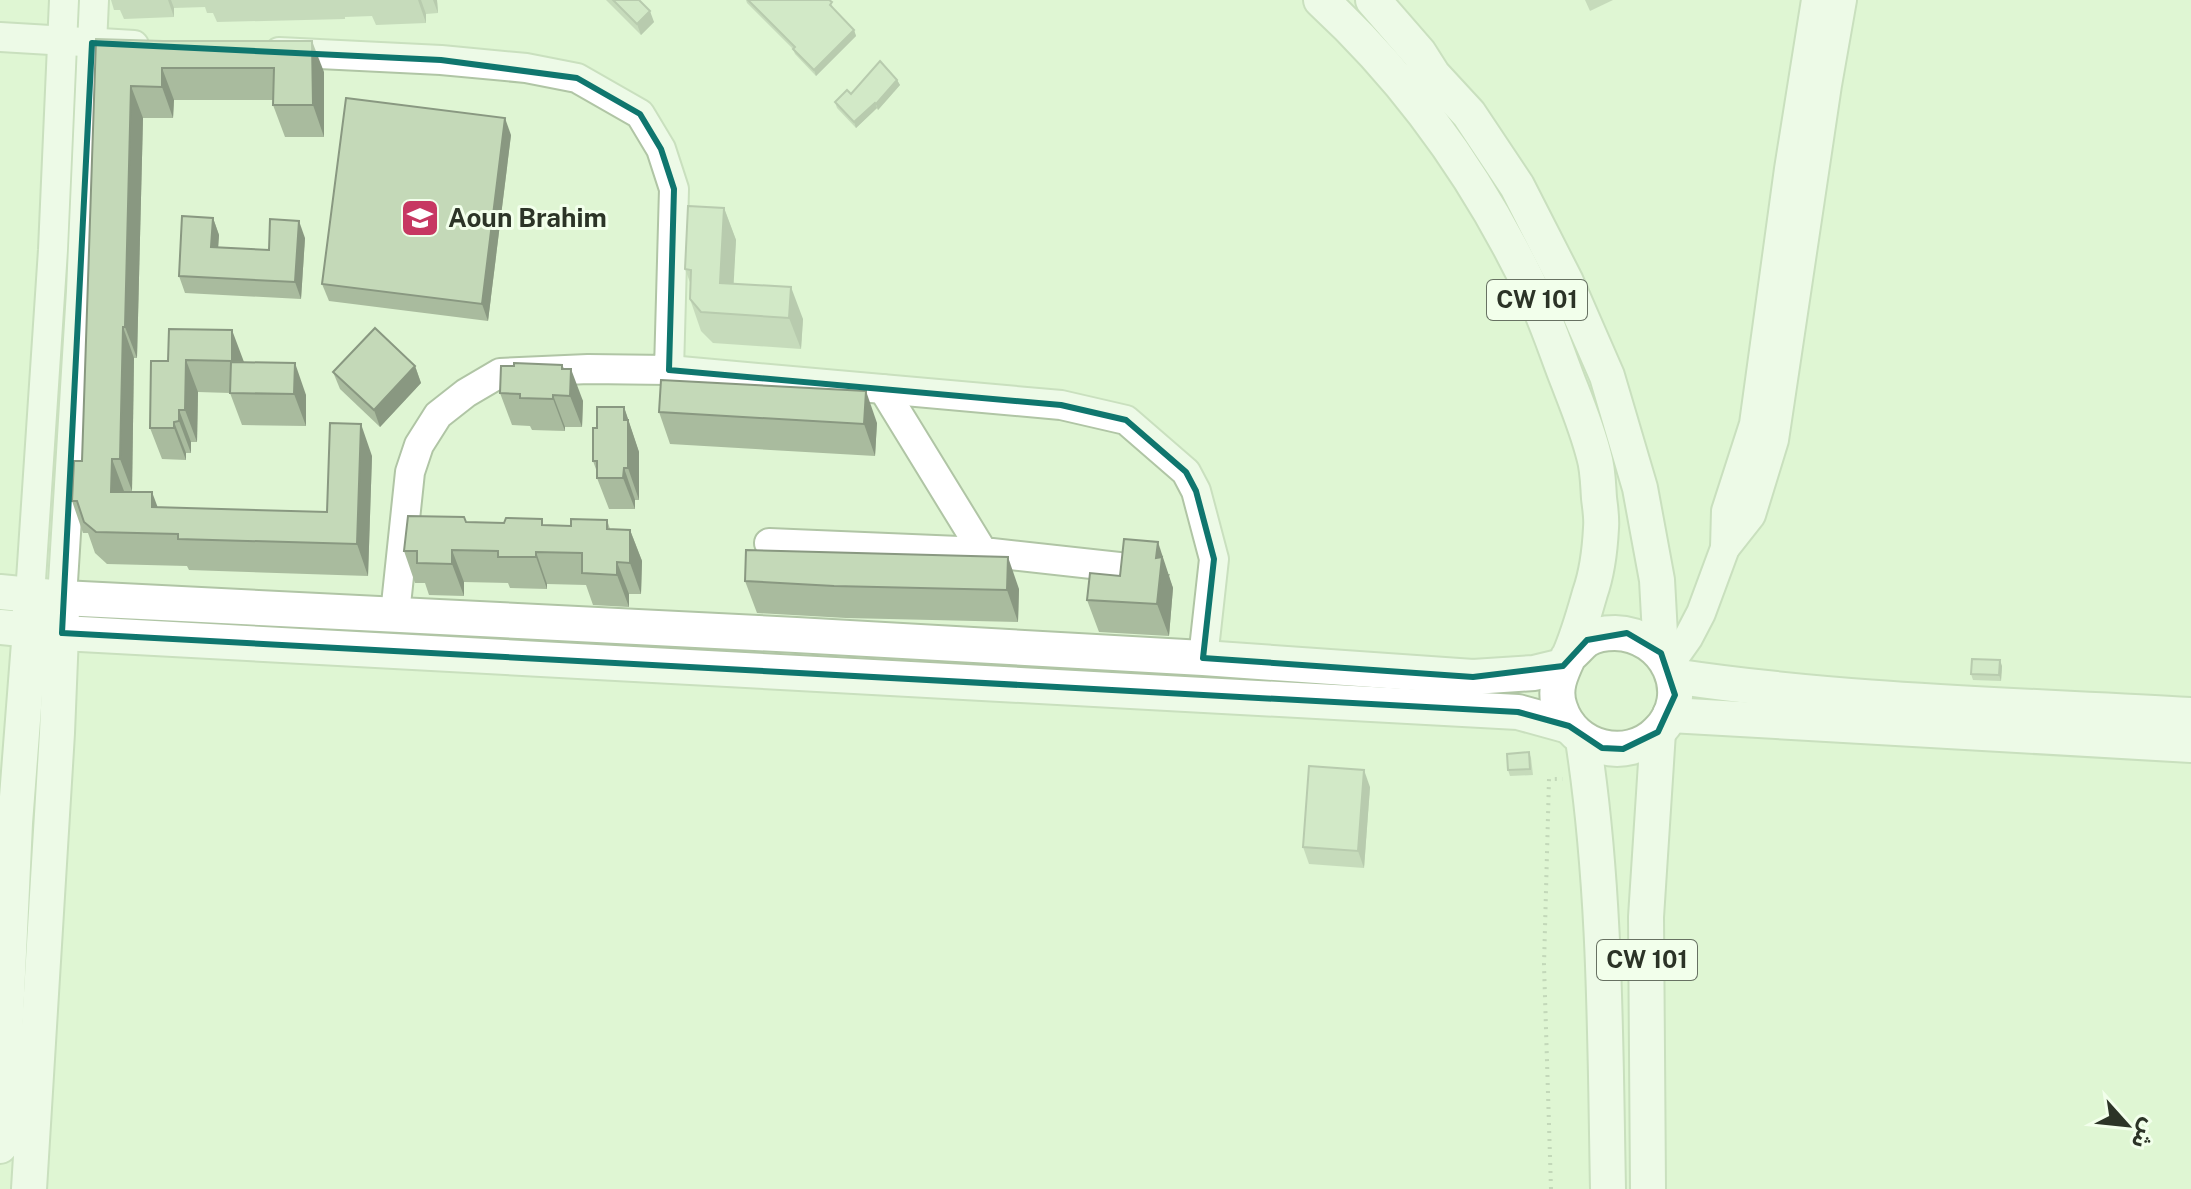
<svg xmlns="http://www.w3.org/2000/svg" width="2191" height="1189" font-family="'Public Sans','Noto Sans Arabic',sans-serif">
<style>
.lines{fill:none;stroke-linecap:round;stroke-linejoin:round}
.minor-casing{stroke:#b0c5a5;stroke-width:32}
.major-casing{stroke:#b0c5a5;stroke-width:38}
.path{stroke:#a2b499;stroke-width:4;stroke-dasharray:2 6;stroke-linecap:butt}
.minor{stroke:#fff;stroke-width:28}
.major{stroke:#fff;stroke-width:34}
.wall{fill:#a9bb9e}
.shaded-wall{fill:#899881}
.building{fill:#c4d9b8;stroke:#899881;stroke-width:2}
.marked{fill:none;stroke:#0f766e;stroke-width:6;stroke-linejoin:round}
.labels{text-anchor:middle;stroke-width:6;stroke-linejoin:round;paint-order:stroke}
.shield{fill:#f2ffeb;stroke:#677162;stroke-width:2}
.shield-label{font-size:24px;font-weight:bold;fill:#2c3427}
.poi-label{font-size:26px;font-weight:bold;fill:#2c3427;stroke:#f2ffeb;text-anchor:start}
</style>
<rect width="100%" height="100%" fill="#dff5d3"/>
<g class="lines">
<defs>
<g id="minor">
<path d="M0,37l134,8"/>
<path d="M279,52l162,8 85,8 51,10 63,36 21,35 13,40 -5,181 -81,-1 -88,4 -34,20 -28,22 -19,30 -9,27 -15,142"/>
<path d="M669,370l392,35 65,15 60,52 10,19 18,68 -11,99"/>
<path d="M883,389l100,163 136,15"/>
<path d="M769,543l214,9"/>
<path d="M1725,548l1,-37 28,-87 35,-255 27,-169"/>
<path d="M30,595l23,-345 11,-250"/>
<path d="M62,598l19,-307 13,-291"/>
<path d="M1669,665l19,-27 13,-25 24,-65 26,-33 23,-75 53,-355 15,-85"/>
</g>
<g id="major">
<path d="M1321,0c90,83 162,186 214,297 12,25 21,53 31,79 10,26 21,52 28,80 4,13 4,28 5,42 1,9 3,20 2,30 -1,20 -4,45 -11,65 -6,21 -12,43 -21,63 -8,17 -16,33 -9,52 13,41 67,55 98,24 38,-38 8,-98 -43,-99 -9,0 -21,2 -29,7 -6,5 -12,12 -18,17"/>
<path d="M1373,0l46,53 14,22 36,39 48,72 49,96 41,94 33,112 17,92 4,73"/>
<path d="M0,592l62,6 734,37 407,23 270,19 61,-4 29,-7"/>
<path d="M0,627l62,6 1456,79 51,14"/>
<path d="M1673,676c171,26 346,29 518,39"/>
<path d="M1670,715l521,30"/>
<path d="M1583,740c23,149 22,299 25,449"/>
<path d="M0,1146l15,-323 15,-193v-23"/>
<path d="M29,1189l28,-456 5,-123"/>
<path d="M1648,1189l-2,-272 12,-185"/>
</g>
</defs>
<!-- minor casing -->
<use href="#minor" class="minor-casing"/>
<!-- major casing -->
<use href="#major" class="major-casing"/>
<!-- path -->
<path class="path" d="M1551,1189l-7,-224 5,-186h14"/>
<!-- minor -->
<use href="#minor" class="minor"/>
<!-- major -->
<use href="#major" class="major"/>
</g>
<!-- wall -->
<g class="wall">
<path d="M111,0h326l1,13 -12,1v9l-50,2 -4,-9 -27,1v2l-128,3 -4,-9h-6l-2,-6 -31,1v9l-50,2 -4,-9h-6z"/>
<path d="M606,0h33l15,22 -13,13z"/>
<path d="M746,0h83l5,9 20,21 2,6 -40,40 -21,-22 -2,-5 -46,-46z"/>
<path d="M1585,0h28l-23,11z"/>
<path d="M96,39l228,33v65h-39l-12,-32v-5h-99l-1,18h-30l-6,240h-3l-2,133h-8v1l33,15 170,5 45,-56 -4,120 -179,-6 -2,-4 -80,-2 -12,-11 -7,-20h-5l-11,-32 10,-40z"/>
<path d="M897,80l3,5 -22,25 -1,-2 -21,20 -19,-20 -2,-6 16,-8z"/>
<path d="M511,135l-23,186 -159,-20 -7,-17z"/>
<path d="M724,208l12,32 -3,44 70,35 -2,30 -88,-6 -12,-12 -11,-32 1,-14 -6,-16z"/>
<path d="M213,218l6,17 -1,12 51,3 36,-12 -4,61 -116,-6 -6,-17z"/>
<path d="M169,329l75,33 62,33v31l-64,-1 -12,-32 -32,-1 -1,50h-6v11h-5v7l-24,-1 -12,-31 18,-67z"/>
<path d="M562,365l21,36 -1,26h-17v4l-33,-1 -2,-4 -18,-1 -12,-32 14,-27z"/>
<path d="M415,366l6,17 -41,44 -40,-38 -7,-17z"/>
<path d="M624,407l15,45v48h-4v9h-26l-12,-31v-6l-4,-11 4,-33z"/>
<path d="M659,412l218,11 -2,33 -205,-12z"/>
<path d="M607,520l3,9 20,1 12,31 -1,33h-12v13l-36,-2 -7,-20 -39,-1v5l-37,-1 -2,-5 -44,-1v14l-35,-1 -4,-12h-10l-11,-32 62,-29 105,4z"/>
<path d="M1170,574l-1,3 4,11 -4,48 -70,-4 -12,-32 33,-24z"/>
<path d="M745,581l274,8 -1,33 -172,-4 -89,-5z"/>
<path d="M2002,666l-1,15 -28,-1 -2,-6z"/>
<path d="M1529,752l2,6 2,17 -23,1 -2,-6z"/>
<path d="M1370,787l-6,81 -55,-4 -6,-17z"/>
</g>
<!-- shaded-wall -->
<g class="shaded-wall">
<path d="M168,0h3l3,8v9z"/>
<path d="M418,0h3l5,14v9z"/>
<path d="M433,0h4l1,13z"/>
<path d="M650,11l4,11 -13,13 -4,-11z"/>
<path d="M854,30l2,6 -40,40 -2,-6z"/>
<path d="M312,41l12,31v65l-11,-32z"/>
<path d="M162,68l12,32 -1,18 -11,-31z"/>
<path d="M897,80l3,5 -22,25 -2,-6z"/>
<path d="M131,86l12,32 -6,240 -12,-31z"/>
<path d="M875,103l2,5 -21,20 -2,-6z"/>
<path d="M505,118l6,17 -23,186 -6,-17z"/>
<path d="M724,208l12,32 -4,74 -12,-31z"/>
<path d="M213,218l6,17 -2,29 -6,-17z"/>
<path d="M299,221l6,17 -4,61 -6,-17z"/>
<path d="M791,287l12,32 -2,30 -12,-31z"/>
<path d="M123,327l11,31 -2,133 -12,-32z"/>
<path d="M232,330l12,32 -12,-1z"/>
<path d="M186,360l12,32 -1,50 -12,-32z"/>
<path d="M295,363l11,32v31l-12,-32z"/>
<path d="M562,365l8,24 1,-20 12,32 -1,26 -12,-31 -8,-27z"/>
<path d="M415,366l6,17 -41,44 -6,-17z"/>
<path d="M866,391l11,32 -2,33 -11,-32z"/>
<path d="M553,395l12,32v4l-12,-32z"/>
<path d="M624,407l15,45v48l-11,-32z"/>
<path d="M179,410l12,32v11l-12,-32z"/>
<path d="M174,422l12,31v7l-12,-32z"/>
<path d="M361,424l11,32 -4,120 -11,-32z"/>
<path d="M112,459l12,32 -1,32 -12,-31z"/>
<path d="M624,468l11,32v9l-12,-31z"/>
<path d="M152,492l12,32 -12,-17z"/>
<path d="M630,530l12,31 -1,33 -11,-31z"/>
<path d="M1158,542l15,46 -4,48 -12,-32 -1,-46z"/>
<path d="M452,550l12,32v14l-12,-32z"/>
<path d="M536,552l11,32v5l-11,-32z"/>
<path d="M1008,557l11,32 -1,33 -11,-32z"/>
<path d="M617,562l12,32v13l-12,-32z"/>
<path d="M2000,660l2,6 -1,15 -2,-6z"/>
<path d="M1364,770l6,17 -6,81 -6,-17z"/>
</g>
<!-- building -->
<g class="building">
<path d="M613,0h26l11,11 -13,13z"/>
<path d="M748,0h81l3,2 -2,3 24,25 -40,40 -21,-21 2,-2z"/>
<path d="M96,39l67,2h149l1,64h-40l1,-37h-112v19l-31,-1 -6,241h-2l-3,132h-8l-1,33h41v15l175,5 3,-89 31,1 -4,120 -179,-5v-5l-82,-2 -12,-10 -7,-21h-5l2,-40h8z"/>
<path d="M880,61l17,19 -21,24 -1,-1 -21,19 -19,-20 12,-12 4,4z"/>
<path d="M346,98l159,20 -23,186 -160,-20z"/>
<path d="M688,206l36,2 -4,75 71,4 -2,31 -88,-6 -11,-13 1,-29 -6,-1z"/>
<path d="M182,216l31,2 -2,29 58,3 1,-31 29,2 -4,61 -116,-6z"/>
<path d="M375,328l40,38 -41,44 -41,-38z"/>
<path d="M169,329l63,1v31l-46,-1 -1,50h-6v11l-5,1v6h-24l1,-67h17z"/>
<path d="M231,362l64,1 -1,31 -64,-1z"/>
<path d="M514,363l48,2v4h9l-1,27 -17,-1v4l-33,-1v-4l-20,-1 1,-27h13z"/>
<path d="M661,380l205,11 -2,33 -205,-12z"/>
<path d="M597,407h27v13h4v48h-4l-1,10h-26v-17h-4v-33h4z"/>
<path d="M408,516l56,1 2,5 38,1 2,-5 36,1v6l29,1v-7l36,1v9l23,1v33l-13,-1v13l-35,-2v-20l-46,-1v5h-38v-6l-46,-1v14l-35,-1v-12h-13z"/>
<path d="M1124,539l34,3 -2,16 6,-1 -5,47 -70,-4 3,-27 30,3z"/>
<path d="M746,550l262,7 -1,33 -173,-4 -89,-5z"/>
<path d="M1972,659l28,1 -1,15 -28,-1z"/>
<path d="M1529,752l1,17 -22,1 -1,-16z"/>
<path d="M1309,766l55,4 -6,81 -55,-4z"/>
</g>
<!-- marked area -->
<path d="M0 0H2191V1189H0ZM92,43l349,17 136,18 63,36 21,35 13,40 -5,181 392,35 65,15 60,52 10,19 18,68 -11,99 270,19 90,-11 24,-26 40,-7 34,20 14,42 -17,37 -35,17 -21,-1 -33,-22 -51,-14 -1456,-79z" fill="#dff5d3" fill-opacity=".55" fill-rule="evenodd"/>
<path class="marked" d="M92,43l349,17 136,18 63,36 21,35 13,40 -5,181 392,35 65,15 60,52 10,19 18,68 -11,99 270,19 90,-11 24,-26 40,-7 34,20 14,42 -17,37 -35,17 -21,-1 -33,-22 -51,-14 -1456,-79z"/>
<!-- icons -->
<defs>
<symbol id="school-square" viewBox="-11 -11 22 22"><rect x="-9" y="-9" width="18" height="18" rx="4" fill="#c73862" stroke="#f2ffeb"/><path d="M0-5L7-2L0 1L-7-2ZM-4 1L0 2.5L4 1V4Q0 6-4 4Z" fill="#fff"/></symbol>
</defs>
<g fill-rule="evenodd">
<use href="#school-square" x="398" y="196" width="44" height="44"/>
</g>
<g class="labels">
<!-- shield labels -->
<g class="shield">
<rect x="1487" y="280" width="100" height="40" rx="6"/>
<rect x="1597" y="940" width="100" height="40" rx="6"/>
</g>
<g class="shield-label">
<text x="1537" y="308">CW 101</text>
<text x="1647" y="968">CW 101</text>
</g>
<!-- poi labels -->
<g class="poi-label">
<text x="448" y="227">Aoun Brahim</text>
</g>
</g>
<!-- north arrow -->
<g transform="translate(2127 1125) rotate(117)" stroke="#f2ffeb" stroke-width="6" paint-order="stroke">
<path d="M0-6L14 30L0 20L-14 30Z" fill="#2c3427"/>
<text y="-12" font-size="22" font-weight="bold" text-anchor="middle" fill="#2c3427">ش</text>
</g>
</svg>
